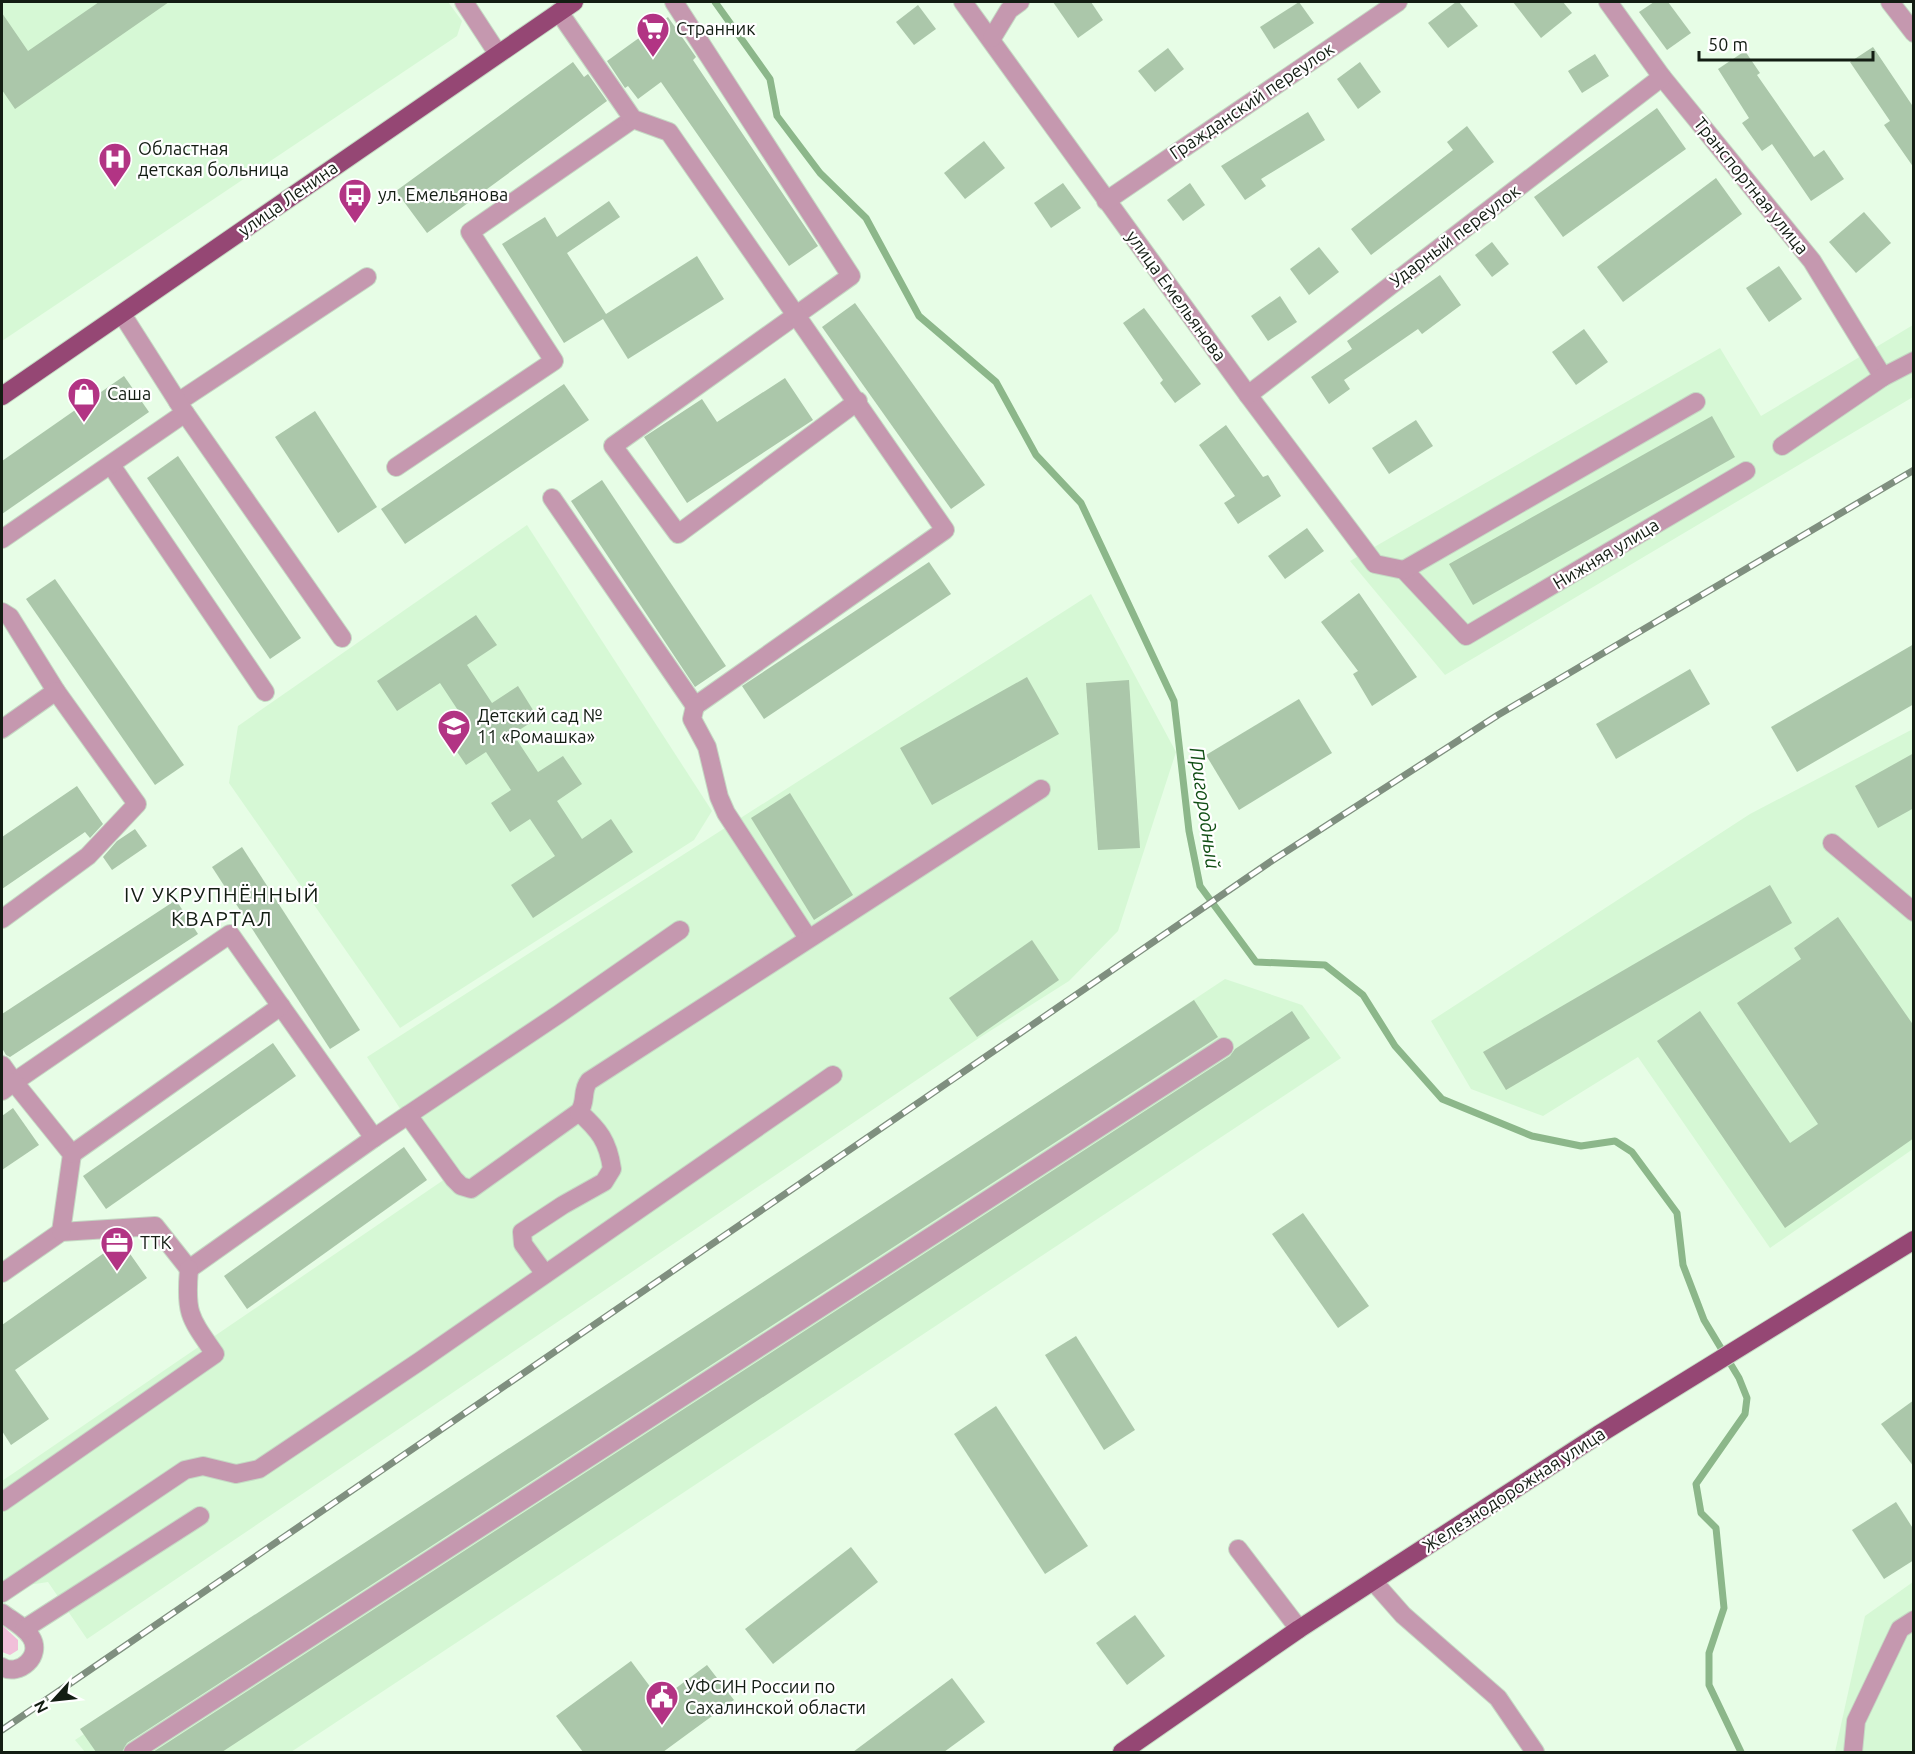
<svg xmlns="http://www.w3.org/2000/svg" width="1915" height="1754" font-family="Ubuntu,sans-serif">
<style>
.built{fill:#d6f8d5}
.green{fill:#f1bfd9}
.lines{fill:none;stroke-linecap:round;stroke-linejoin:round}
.stream{stroke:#8cb78a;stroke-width:7}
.building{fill:#abc7aa}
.minor-casing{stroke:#c5d9c4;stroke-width:20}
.major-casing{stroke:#c5d9c4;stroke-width:20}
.minor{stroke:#c598af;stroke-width:18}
.major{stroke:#954774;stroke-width:18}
.rail-casing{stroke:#7f8f7f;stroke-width:7}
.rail{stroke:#fff;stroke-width:4.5;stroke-dasharray:14;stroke-linecap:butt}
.labels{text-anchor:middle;stroke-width:4.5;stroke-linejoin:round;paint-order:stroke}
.poi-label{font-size:18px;fill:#131d13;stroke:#fff;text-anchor:start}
.street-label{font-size:18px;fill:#131d13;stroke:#fff}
.water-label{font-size:20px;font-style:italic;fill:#114f15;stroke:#fff}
.quarter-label{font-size:21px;letter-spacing:1.5px;fill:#131d13;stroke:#fff}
</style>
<rect width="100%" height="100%" fill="#e7fde6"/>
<!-- built -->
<g class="built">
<path d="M2,2h446l14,19 -5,15 -455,305z"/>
<path d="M1913,325v72l-468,278 -95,-114 370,-213 41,68z"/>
<path d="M527,525l185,286 -18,29 -294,188 -171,-245 9,-57z"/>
<path d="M1091,594l85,158 -58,179 -49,50 -90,57 -892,601 -39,-57 -46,7v-108l443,-302 -78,-122z"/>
<path d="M1913,729v420l-143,99 -132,-191 -95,59 -72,-27 -40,-68 319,-207z"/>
<path d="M1225,979l77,26 39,53 -1050,694h-206l-10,-12z"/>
<path d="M1913,1582v170h-78l30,-136z"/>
</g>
<!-- green -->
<path class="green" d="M2,1625l16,15v10l-8,5 -8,-3z"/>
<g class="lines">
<!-- stream -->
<path class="stream" d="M715,2l55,77 7,37 43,57 46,45 53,98 77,66 40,73 45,48 93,198 15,130 11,55 56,76 69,3 38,30 32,51 47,53 90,37 49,10 34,-5 17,11 45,61 6,52 21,55 35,58 8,20 -2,16 -49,70 5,29 15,15 8,80 -15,45v32l32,67"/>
</g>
<!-- building -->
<g class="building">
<path d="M99,2h70l-154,107 -13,-19v-77l26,38z"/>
<path d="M1053,2h38l12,18 -25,18z"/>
<path d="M1299,2l15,21 -40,26 -14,-22z"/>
<path d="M1456,2h3l19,24 -30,22 -20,-25z"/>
<path d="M1513,2h50l9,11 -31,25z"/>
<path d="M1654,2h14l23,31 -24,17 -28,-38z"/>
<path d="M918,5l18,24 -22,16 -18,-23z"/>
<path d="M668,17l28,40 -3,3 125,186 -29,20 -128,-184 -23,17 -10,-13 -3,2 -18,-27z"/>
<path d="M1873,47l41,61v60l-30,-43 6,-4 -40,-59z"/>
<path d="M1168,48l16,21 -29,23 -17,-21z"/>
<path d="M1745,51l15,22 -3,2 57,82 10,-7 20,29 -33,22 -39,-57 -10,7 -20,-28 7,-5 -31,-49z"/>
<path d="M1595,54l14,22 -27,17 -14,-22z"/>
<path d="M573,62l11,15 4,-3 19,27 -180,132 -31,-42z"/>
<path d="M1360,62l21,30 -23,17 -21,-30z"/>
<path d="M1657,108l29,41 -123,88 -29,-40z"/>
<path d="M1308,112l17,28 -64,39 5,7 -21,14 -24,-34z"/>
<path d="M1467,126l27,36 -123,93 -20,-26 102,-79 -6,-8z"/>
<path d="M984,141l21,27 -40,31 -21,-26z"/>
<path d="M1716,178l26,36 -119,88 -26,-35z"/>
<path d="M1063,183l18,25 -30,20 -17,-25z"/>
<path d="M1190,183l15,22 -22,16 -16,-21z"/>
<path d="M609,201l11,16 -53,36 39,61 91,-58 27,43 -96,60 -25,-40 -39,24 -62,-99 43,-27 12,20z"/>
<path d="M1864,212l27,31 -35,30 -27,-31z"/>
<path d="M1492,242l17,22 -17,13 -17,-22z"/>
<path d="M1319,247l20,25 -30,23 -19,-26z"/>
<path d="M1779,266l23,33 -33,23 -23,-34z"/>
<path d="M1440,275l21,30 -39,29 -4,-5 -74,51 6,9 -21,15 -18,-27 41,-28 -5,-8z"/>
<path d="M1280,296l17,26 -29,19 -17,-25z"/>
<path d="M855,303l130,182 -34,24 -129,-182z"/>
<path d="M1144,308l57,76 -26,19 -15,-20 3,-3 -40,-57z"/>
<path d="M1584,329l24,33 -32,23 -24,-33z"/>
<path d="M124,376l25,36 -147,102v-53z"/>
<path d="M785,378l28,42 -126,83 -43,-66 58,-38 15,23z"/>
<path d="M564,384l25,36 -184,124 -24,-35z"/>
<path d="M315,411l62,96 -39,26 -63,-96z"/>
<path d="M1712,416l23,41 -262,148 -24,-41z"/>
<path d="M1416,420l17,26 -44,28 -17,-26z"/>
<path d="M1226,425l37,52 5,-2 13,21 -43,28 -14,-21 11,-7 -36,-51z"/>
<path d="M178,456l123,182 -31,21 -123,-181z"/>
<path d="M602,480l124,186 -31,21 -124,-186z"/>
<path d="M1307,528l17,23 -39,28 -17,-23z"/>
<path d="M929,562l22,32 -187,125 -22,-33z"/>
<path d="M55,579l129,186 -29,20 -129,-186z"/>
<path d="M1359,593l58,84 -45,29 -19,-32 5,-3 -37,-49z"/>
<path d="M476,615l21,30 -30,20 25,38 26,-17 20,32 -25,16 25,38 25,-16 19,28 -25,17 25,38 29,-20 22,33 -100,66 -22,-33 44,-29 -25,-37 -20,13 -19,-29 20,-13 -25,-38 -20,13 -21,-31 20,-13 -25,-38 -43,28 -20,-30z"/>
<path d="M1914,644v60l-117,68 -26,-45z"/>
<path d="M1690,669l20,35 -94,55 -20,-35z"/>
<path d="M1027,677l32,57 -127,71 -32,-57z"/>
<path d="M1129,680l11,168 -42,2 -12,-167z"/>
<path d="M1299,699l33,54 -93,57 -33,-55z"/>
<path d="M1914,753v55l-36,20 -23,-42z"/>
<path d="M77,786l26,38 -13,14 -5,-6 -83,57v-52z"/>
<path d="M790,793l63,102 -39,25 -63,-102z"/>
<path d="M135,829l12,17 -35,24 -9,-13 14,-16z"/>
<path d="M242,847l118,183 -30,19 -118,-182z"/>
<path d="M1770,885l22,38 -286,167 -23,-38z"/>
<path d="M176,900l22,34 -188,123 -4,-2 -4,-7v-34z"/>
<path d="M1838,917l76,109v112l-129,90 -128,-187 43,-30 90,132 28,-19 -81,-121 64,-44 -7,-11z"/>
<path d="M1032,940l27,40 -82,57 -28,-39z"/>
<path d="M1194,1000l24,37 -1091,706 -5,9h-26l-16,-23z"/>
<path d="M1292,1011l18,27 -1088,714h-69l1077,-696 5,-7z"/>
<path d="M273,1043l23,33 -190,133 -23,-33z"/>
<path d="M13,1108l26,37 -37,25v-54z"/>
<path d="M404,1147l23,33 -180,129 -23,-33z"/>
<path d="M1303,1213l66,93 -31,22 -66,-94z"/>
<path d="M121,1241l26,37 -132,92 34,49 -38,26 -9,-14v-106z"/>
<path d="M1076,1336l59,94 -31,20 -59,-95z"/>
<path d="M1914,1400v67l-33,-43z"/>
<path d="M996,1406l92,140 -43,28 -91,-140z"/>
<path d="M1896,1502l18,28v30l-30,19 -32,-49z"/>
<path d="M851,1547l27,35 -105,82 -28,-35z"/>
<path d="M1135,1615l30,41 -38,29 -31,-42z"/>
<path d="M631,1661l29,39 47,-35 27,35 -71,52h-80l-27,-36z"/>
<path d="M952,1678l33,44 -41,30h-91z"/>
</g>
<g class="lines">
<defs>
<g id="minor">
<path d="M464,2l34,52"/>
<path d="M674,2l177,274 -238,170 65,88 180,-133"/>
<path d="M963,2l285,393 127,169 29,6"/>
<path d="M1608,2l54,75 150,184 71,116"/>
<path d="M1890,2l24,31"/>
<path d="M992,38l17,-28 11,-8"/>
<path d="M1106,201l292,-199"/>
<path d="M1248,395l414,-318"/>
<path d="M178,402l189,-125"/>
<path d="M185,413l157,225"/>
<path d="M1782,446l101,-69 31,-16"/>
<path d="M111,465l154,227"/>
<path d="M396,467l158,-106 -84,-129 163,-113"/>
<path d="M552,498l143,208 250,-176 -276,-398 -36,-13 -74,-107"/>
<path d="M2,539l183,-126 -63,-99"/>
<path d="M1404,570l62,66 280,-165"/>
<path d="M1404,570l292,-168"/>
<path d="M2,612l8,5 46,74 81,113 -49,52 -86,63"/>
<path d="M695,706l-3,13 15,28 12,50 7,16 82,125"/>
<path d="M2,729l54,-38"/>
<path d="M1832,843l82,69"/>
<path d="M2,1065l12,17 216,-148 144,204 -185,131 -34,-43 -94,6 -59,41"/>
<path d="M2,1091l12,-9 58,72 -11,78"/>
<path d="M408,1115l151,-101 121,-84"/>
<path d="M374,1138l34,-23 46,64 7,7 10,3 108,-77c8,-10 2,-21 10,-31l452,-292"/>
<path d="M72,1154l209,-148"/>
<path d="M545,1274l-22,-30 -1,-12 41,-27 41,-23 8,-13c-4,-28 -13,-39 -33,-57"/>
<path d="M2,1502l213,-148c-25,-36 -30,-40 -26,-85"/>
<path d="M1238,1549l61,80"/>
<path d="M1373,1581l30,34 95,83 37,54"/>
<path d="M2,1593l183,-123 18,-4 33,8 23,-5 161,-108 413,-286"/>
<path d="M2,1613c9,7 23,14 29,24 12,19 -12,40 -29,30"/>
<path d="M24,1629l176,-113"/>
<path d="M133,1752l1091,-705"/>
<path d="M1853,1752l3,-31 44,-92 14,-9"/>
</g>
<g id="major">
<path d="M2,396l572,-394"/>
<path d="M1122,1752l177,-123 299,-194 316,-195"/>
</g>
</defs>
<!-- minor casing -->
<use href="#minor" class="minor-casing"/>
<!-- major casing -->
<use href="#major" class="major-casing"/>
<!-- minor -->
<use href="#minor" class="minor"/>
<!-- major -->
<use href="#major" class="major"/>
<defs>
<path id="rail" d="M2,1730l1271,-870 225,-145 416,-245"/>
</defs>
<!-- rail casing -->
<use href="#rail" class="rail-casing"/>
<!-- rail -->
<use href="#rail" class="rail"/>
</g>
<!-- icons -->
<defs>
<symbol id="supermarket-pin" viewBox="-11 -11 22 30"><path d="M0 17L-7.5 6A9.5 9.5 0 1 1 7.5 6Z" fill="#b23484" stroke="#fff"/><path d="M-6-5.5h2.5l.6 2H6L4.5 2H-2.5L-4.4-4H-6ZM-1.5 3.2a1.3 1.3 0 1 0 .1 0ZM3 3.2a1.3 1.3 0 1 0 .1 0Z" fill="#fff"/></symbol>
<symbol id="hospital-pin" viewBox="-11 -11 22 30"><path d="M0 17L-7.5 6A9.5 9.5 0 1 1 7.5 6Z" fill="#b23484" stroke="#fff"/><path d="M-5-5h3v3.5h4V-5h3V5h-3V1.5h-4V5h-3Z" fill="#fff"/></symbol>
<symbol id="bus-pin" viewBox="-11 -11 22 30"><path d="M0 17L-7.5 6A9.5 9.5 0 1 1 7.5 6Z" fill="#b23484" stroke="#fff"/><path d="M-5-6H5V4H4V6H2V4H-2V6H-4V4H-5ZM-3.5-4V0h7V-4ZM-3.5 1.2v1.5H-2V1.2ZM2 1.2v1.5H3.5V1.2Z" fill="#fff"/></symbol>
<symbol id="shop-pin" viewBox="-11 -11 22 30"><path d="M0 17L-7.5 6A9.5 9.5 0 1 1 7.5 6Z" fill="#b23484" stroke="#fff"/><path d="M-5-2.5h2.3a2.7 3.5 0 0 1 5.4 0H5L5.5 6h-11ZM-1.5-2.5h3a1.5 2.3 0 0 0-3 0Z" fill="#fff"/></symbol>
<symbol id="school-pin" viewBox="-11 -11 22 30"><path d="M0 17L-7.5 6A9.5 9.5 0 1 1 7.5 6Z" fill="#b23484" stroke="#fff"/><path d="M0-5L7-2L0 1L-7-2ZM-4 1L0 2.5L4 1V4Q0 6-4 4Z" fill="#fff"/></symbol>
<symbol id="office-pin" viewBox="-11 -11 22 30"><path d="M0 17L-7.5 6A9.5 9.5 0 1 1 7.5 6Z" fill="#b23484" stroke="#fff"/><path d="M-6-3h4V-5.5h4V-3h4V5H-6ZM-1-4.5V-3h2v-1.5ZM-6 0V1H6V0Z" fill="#fff"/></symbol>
<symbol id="civic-pin" viewBox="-11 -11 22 30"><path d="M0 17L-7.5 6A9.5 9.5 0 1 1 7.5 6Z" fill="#b23484" stroke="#fff"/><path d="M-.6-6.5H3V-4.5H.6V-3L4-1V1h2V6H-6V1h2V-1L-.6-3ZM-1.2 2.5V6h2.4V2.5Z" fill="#fff"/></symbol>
</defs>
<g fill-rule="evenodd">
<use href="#supermarket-pin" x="634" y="10" width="38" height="52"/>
<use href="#hospital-pin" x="96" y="140" width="38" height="52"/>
<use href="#bus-pin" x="336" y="176" width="38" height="52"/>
<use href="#shop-pin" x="65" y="375" width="38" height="52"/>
<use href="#school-pin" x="435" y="707" width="38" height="52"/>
<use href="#office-pin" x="98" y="1224" width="38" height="52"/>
<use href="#civic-pin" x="643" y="1678" width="38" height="52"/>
</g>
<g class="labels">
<!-- poi labels -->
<g class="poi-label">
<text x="676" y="35">Странник</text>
<text x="138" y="155">Областная<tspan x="138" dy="21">детская больница</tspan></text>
<text x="378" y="201">ул. Емельянова</text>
<text x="107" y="400">Саша</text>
<text x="477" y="722">Детский сад №<tspan x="477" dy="21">11 «Ромашка»</tspan></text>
<text x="140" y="1249">ТТК</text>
<text x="685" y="1693">УФСИН России по<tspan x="685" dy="21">Сахалинской области</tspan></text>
</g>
<!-- street labels -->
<g class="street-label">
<text transform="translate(1252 101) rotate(-34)" y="6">Гражданский переулок</text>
<text transform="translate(1751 186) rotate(51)" y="6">Транспортная улица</text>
<text transform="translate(288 199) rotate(-35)" y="6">улица Ленина</text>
<text transform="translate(1455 236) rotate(-37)" y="6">Ударный переулок</text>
<text transform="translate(1176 296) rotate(54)" y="6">улица Емельянова</text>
<text transform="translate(1606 554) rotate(-31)" y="6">Нижняя улица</text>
<text transform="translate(1514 1490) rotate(-33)" y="6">Железнодорожная улица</text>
</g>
<!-- water labels -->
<g class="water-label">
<text transform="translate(1205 808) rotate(82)" y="7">Пригородный</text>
</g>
<!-- quarter labels -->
<g class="quarter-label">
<text x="222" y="902">IV УКРУПНЁННЫЙ<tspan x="222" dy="24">КВАРТАЛ</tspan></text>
</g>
</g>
<!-- border -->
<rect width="1915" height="1754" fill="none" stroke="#131d13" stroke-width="6"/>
<!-- north arrow -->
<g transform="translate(54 1700) rotate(243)" stroke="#ffffff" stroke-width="4.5" paint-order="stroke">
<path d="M0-4.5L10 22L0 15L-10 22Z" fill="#131d13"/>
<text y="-9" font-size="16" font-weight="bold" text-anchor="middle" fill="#131d13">N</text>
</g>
<!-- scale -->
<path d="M1699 51v9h174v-9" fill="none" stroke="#131d13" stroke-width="3"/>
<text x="1708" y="51" font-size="18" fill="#131d13" stroke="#ffffff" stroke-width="4.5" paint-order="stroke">50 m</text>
</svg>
